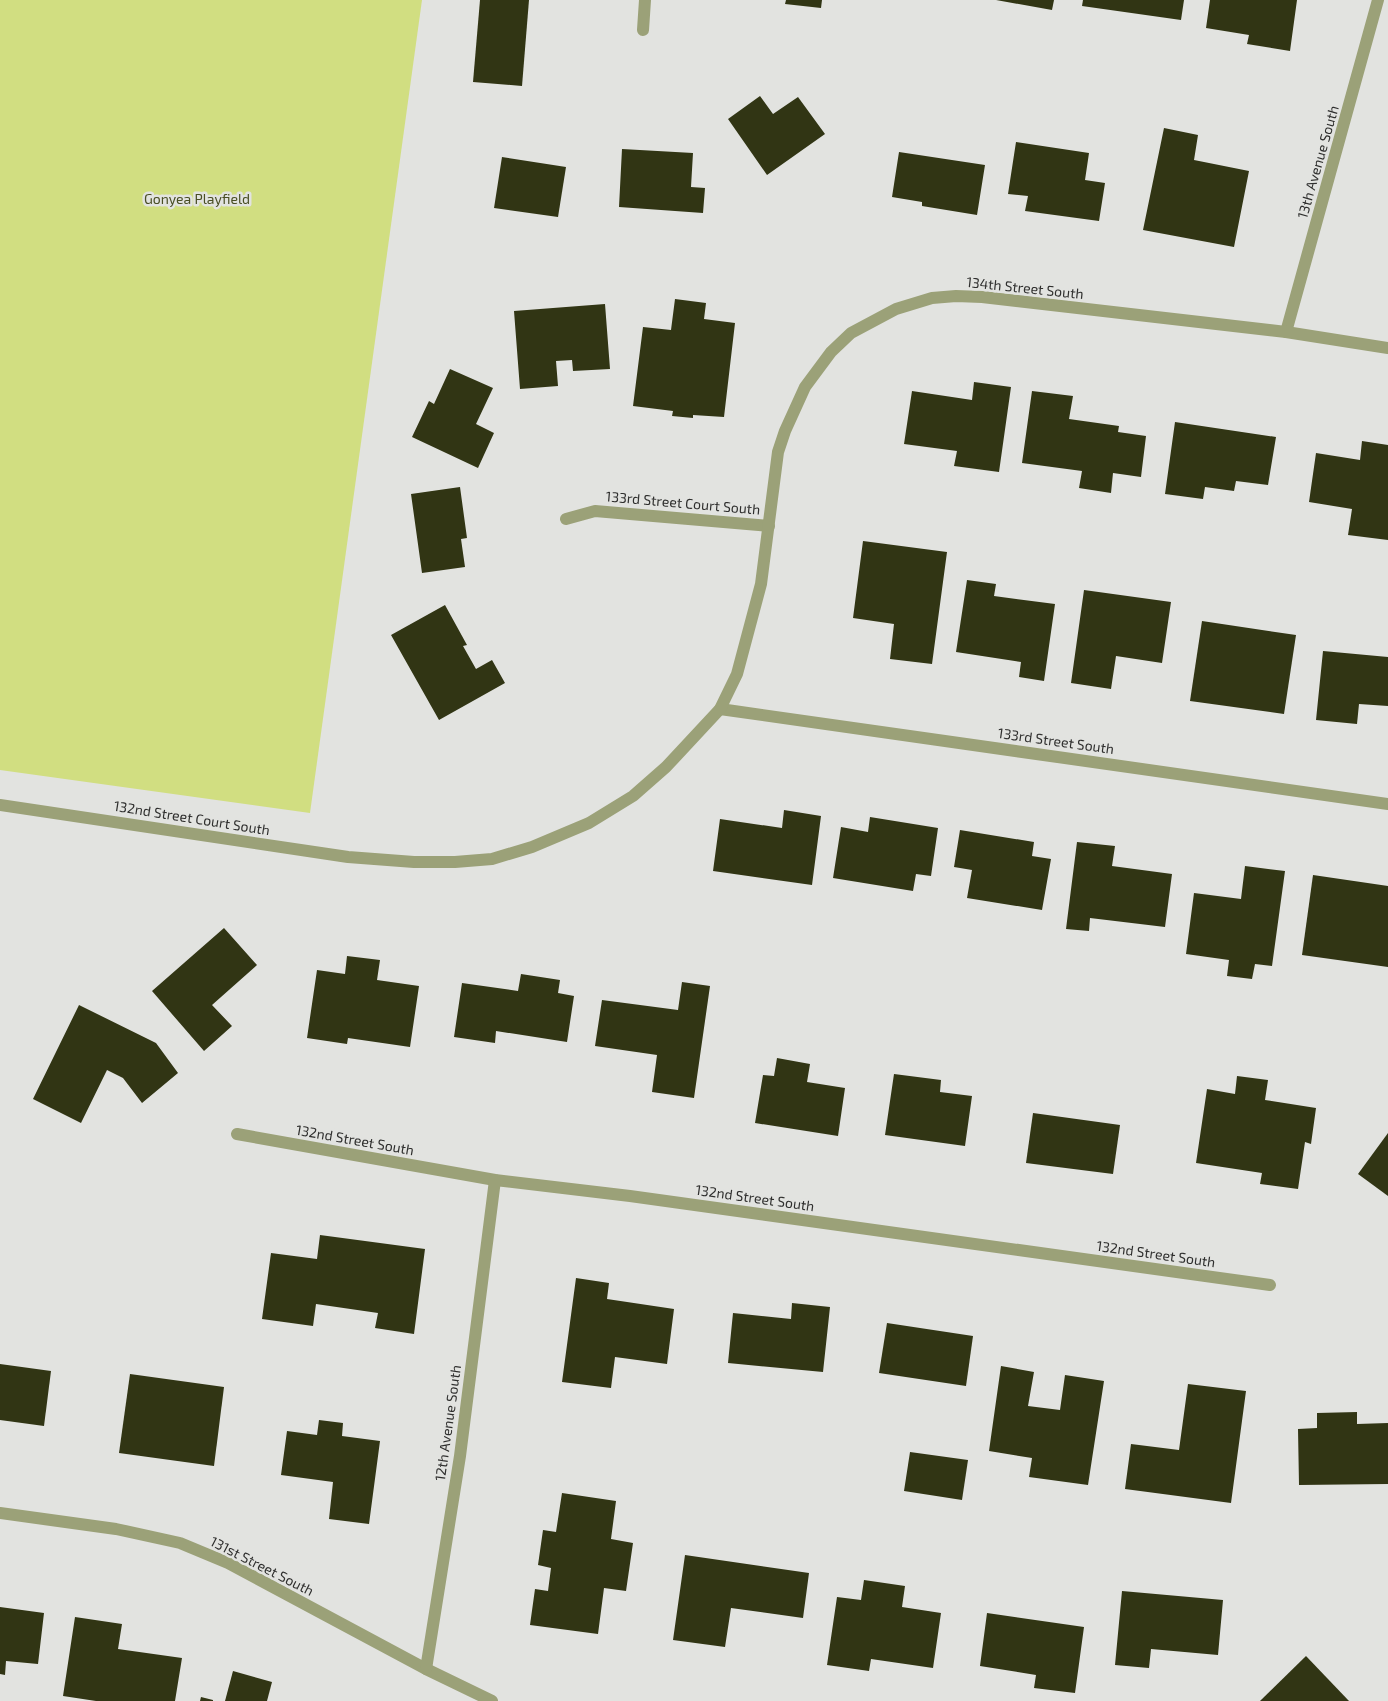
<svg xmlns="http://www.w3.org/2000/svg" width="1388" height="1701" font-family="'Exo 2',sans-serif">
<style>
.green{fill:#d1de81}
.building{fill:#313514}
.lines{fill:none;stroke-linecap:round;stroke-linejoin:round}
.minor{stroke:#9ba178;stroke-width:12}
.labels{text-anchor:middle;stroke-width:5;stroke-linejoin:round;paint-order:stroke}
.street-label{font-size:14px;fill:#2f2f2e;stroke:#e2e3e0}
.park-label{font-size:14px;fill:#494e24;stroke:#e2e3e0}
</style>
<rect width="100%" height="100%" fill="#e2e3e0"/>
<!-- green -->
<path class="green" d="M0,0h422l-112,813 -310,-43z"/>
<!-- building -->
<g class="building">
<path d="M480,0h49l-7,86 -49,-4z"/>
<path d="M786,0h36l-1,8 -36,-4z"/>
<path d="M996,0h58l-2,10z"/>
<path d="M1083,0h101l-3,20 -99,-14z"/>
<path d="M1210,0h87l-7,51 -43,-7 2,-9 -43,-7z"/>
<path d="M760,96l13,18 25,-17 27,37 -58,41 -39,-56z"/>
<path d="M1164,128l34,7 -4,25 55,11 -15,76 -91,-17z"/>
<path d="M1016,142l73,11 -4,27 20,3 -6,38 -74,-10 3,-15 -20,-2z"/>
<path d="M622,149l71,4 -2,34 14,1 -2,25 -84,-6z"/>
<path d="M899,152l86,13 -8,50 -55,-9v-4l-30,-5z"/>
<path d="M502,157l64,10 -8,50 -64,-9z"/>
<path d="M675,299l31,4 -2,16 31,4 -11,94 -31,-2v3l-21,-2 1,-5 -40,-5 10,-79 28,3z"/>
<path d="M605,304l5,65 -37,2 -1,-11 -16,1 2,25 -38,3 -6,-78z"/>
<path d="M450,369l43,19 -17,36 18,9 -16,35 -66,-31 17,-36 5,3z"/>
<path d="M974,382l37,5 -12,85 -45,-6 3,-15 -53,-7 8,-53 60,9z"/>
<path d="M1032,391l41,5 -4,23 50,7 -1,6 28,4 -5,41 -28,-4 -2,20 -32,-5 3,-17 -60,-8z"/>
<path d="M1175,422l101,15 -8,48 -32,-4 -2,10 -29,-4 -2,12 -38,-5z"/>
<path d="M1362,441l26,4v95l-40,-5 4,-26 -43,-7 7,-49 44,7z"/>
<path d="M460,487l7,51 -6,1 4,28 -43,6 -11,-79z"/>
<path d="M863,541l84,11 -15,112 -42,-5 4,-35 -41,-6z"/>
<path d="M967,580l29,4 -2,12 61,8 -11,77 -25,-4 2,-15 -65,-10z"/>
<path d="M1084,590l87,12 -9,61 -46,-7 -5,33 -40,-6z"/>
<path d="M445,605l22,40 -4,1 13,23 16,-9 13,23 -66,37 -48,-85z"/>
<path d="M1202,621l94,14 -12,79 -94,-13z"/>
<path d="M1323,651l65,6v49l-29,-2 -2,20 -41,-4z"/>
<path d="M784,810l37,6 -9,69 -99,-14 7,-52 62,9z"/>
<path d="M870,817l68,11 -7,48 -15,-2 -3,17 -80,-13 8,-51 27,5z"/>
<path d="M960,830l74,12 -2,14 19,3 -9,51 -75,-12 5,-28 -18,-3z"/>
<path d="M1077,842l38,4 -3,20 60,8 -7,53 -75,-9 -1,13 -23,-2z"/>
<path d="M1245,866l40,5 -13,95 -17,-2 -3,15 -25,-3 2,-16 -43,-6 8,-61 47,6z"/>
<path d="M1313,875l75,11v81l-86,-12z"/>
<path d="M224,928l33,37 -45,40 20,21 -28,25 -52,-60z"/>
<path d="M347,956l33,4 -3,20 42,6 -9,61 -62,-9 -1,6 -40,-6 10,-68 28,4z"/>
<path d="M521,974l39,6 -2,13 16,3 -7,46 -71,-11 -1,12 -41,-6 8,-54 56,8z"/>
<path d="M682,982l28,4 -16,112 -42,-6 5,-37 -62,-9 7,-46 76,10z"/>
<path d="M79,1005l77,38 22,30 -36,30 -19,-25 -16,-8 -26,53 -48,-24z"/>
<path d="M777,1058l33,6 -3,18 38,6 -7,48 -83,-13 8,-48 11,1z"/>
<path d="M894,1074l47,6 -1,12 32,4 -7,50 -80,-11z"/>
<path d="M1237,1076l31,4 -3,20 51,8 -5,36 -6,-2 -7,47 -38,-5 2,-11 -66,-10 11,-74 28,5z"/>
<path d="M1033,1113l87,12 -7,49 -87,-11z"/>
<path d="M1388,1133v63l-30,-22z"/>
<path d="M320,1235l105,14 -11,85 -39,-6 3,-15 -62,-9 -3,22 -51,-7 9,-66 46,6z"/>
<path d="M576,1278l33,5 -2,16 67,10 -7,55 -52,-7 -4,31 -49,-6z"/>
<path d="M792,1303l38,4 -7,65 -95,-9 5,-50 58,6z"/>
<path d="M887,1323l86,13 -7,50 -87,-13z"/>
<path d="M0,1364l51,7 -7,55 -44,-6z"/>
<path d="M1001,1366l33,6 -6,34 32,4 5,-35 39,6 -16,104 -59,-8 3,-19 -43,-7z"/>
<path d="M130,1374l94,13 -10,79 -95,-13z"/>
<path d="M1188,1384l58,7 -15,112 -106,-14 6,-45 48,6z"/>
<path d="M1357,1412v12l31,-1v61l-89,1 -1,-56 19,-1v-15z"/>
<path d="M319,1420l24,3 -1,13 38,5 -11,83 -40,-5 4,-37 -52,-7 6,-44 30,4z"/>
<path d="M910,1452l58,8 -6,40 -58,-9z"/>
<path d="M562,1493l54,8 -5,38 22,4 -7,48 -22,-3 -6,46 -68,-9 5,-36 13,2 3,-23 -13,-3 5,-35 13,2z"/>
<path d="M685,1555l124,18 -6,45 -72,-10 -6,39 -52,-7z"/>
<path d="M864,1580l41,6 -3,21 39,6 -8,55 -62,-9 -2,12 -42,-6 10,-68 24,3z"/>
<path d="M1122,1591l101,9 -5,55 -67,-6 -2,19 -34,-3z"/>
<path d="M0,1607l44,6 -6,51 -32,-3 -1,14 -5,-1z"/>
<path d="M987,1613l97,14 -9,66 -41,-5 2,-13 -56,-9z"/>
<path d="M75,1617l47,7 -4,25 64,9 -7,43h-79l-33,-5z"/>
<path d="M1306,1656l43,45h-89z"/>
<path d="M233,1671l39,11 -5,19h-42z"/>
<path d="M201,1697l12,3v1h-13z"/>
</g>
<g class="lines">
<!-- minor -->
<g class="minor">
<path d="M643,30l2,-30"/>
<path d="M1286,332l92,-332"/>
<path d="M566,519l29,-8 174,15"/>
<path d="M720,709l668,95"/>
<path d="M0,805l348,52 66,5h41l37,-3 40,-12 57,-24 44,-27 33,-29 54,-58 17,-35 24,-90 17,-132 7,-21 20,-44 26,-35 20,-19 45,-24 36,-11 24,-2 26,1 304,35 102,16"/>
<path d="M237,1134l258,46 135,16 640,89"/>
<path d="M0,1513l116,16 64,14 48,20 198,106 66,32"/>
<path d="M426,1669l34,-213 35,-276"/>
</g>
</g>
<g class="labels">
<!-- street labels -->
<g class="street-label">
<text transform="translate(1318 162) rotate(-74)" y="5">13th Avenue South</text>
<text transform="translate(1025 288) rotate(6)" y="5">134th Street South</text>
<text transform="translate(683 503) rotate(5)" y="5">133rd Street Court South</text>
<text transform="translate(1056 741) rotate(8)" y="5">133rd Street South</text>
<text transform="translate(192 818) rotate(9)" y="5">132nd Street Court South</text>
<text transform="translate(355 1140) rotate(10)" y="5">132nd Street South</text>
<text transform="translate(755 1198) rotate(8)" y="5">132nd Street South</text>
<text transform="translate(1156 1254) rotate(8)" y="5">132nd Street South</text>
<text transform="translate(448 1423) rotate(-82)" y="5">12th Avenue South</text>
<text transform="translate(262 1566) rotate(27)" y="5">131st Street South</text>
</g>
<!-- park labels -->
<g class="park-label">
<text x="197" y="204">Gonyea Playfield</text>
</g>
</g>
</svg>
